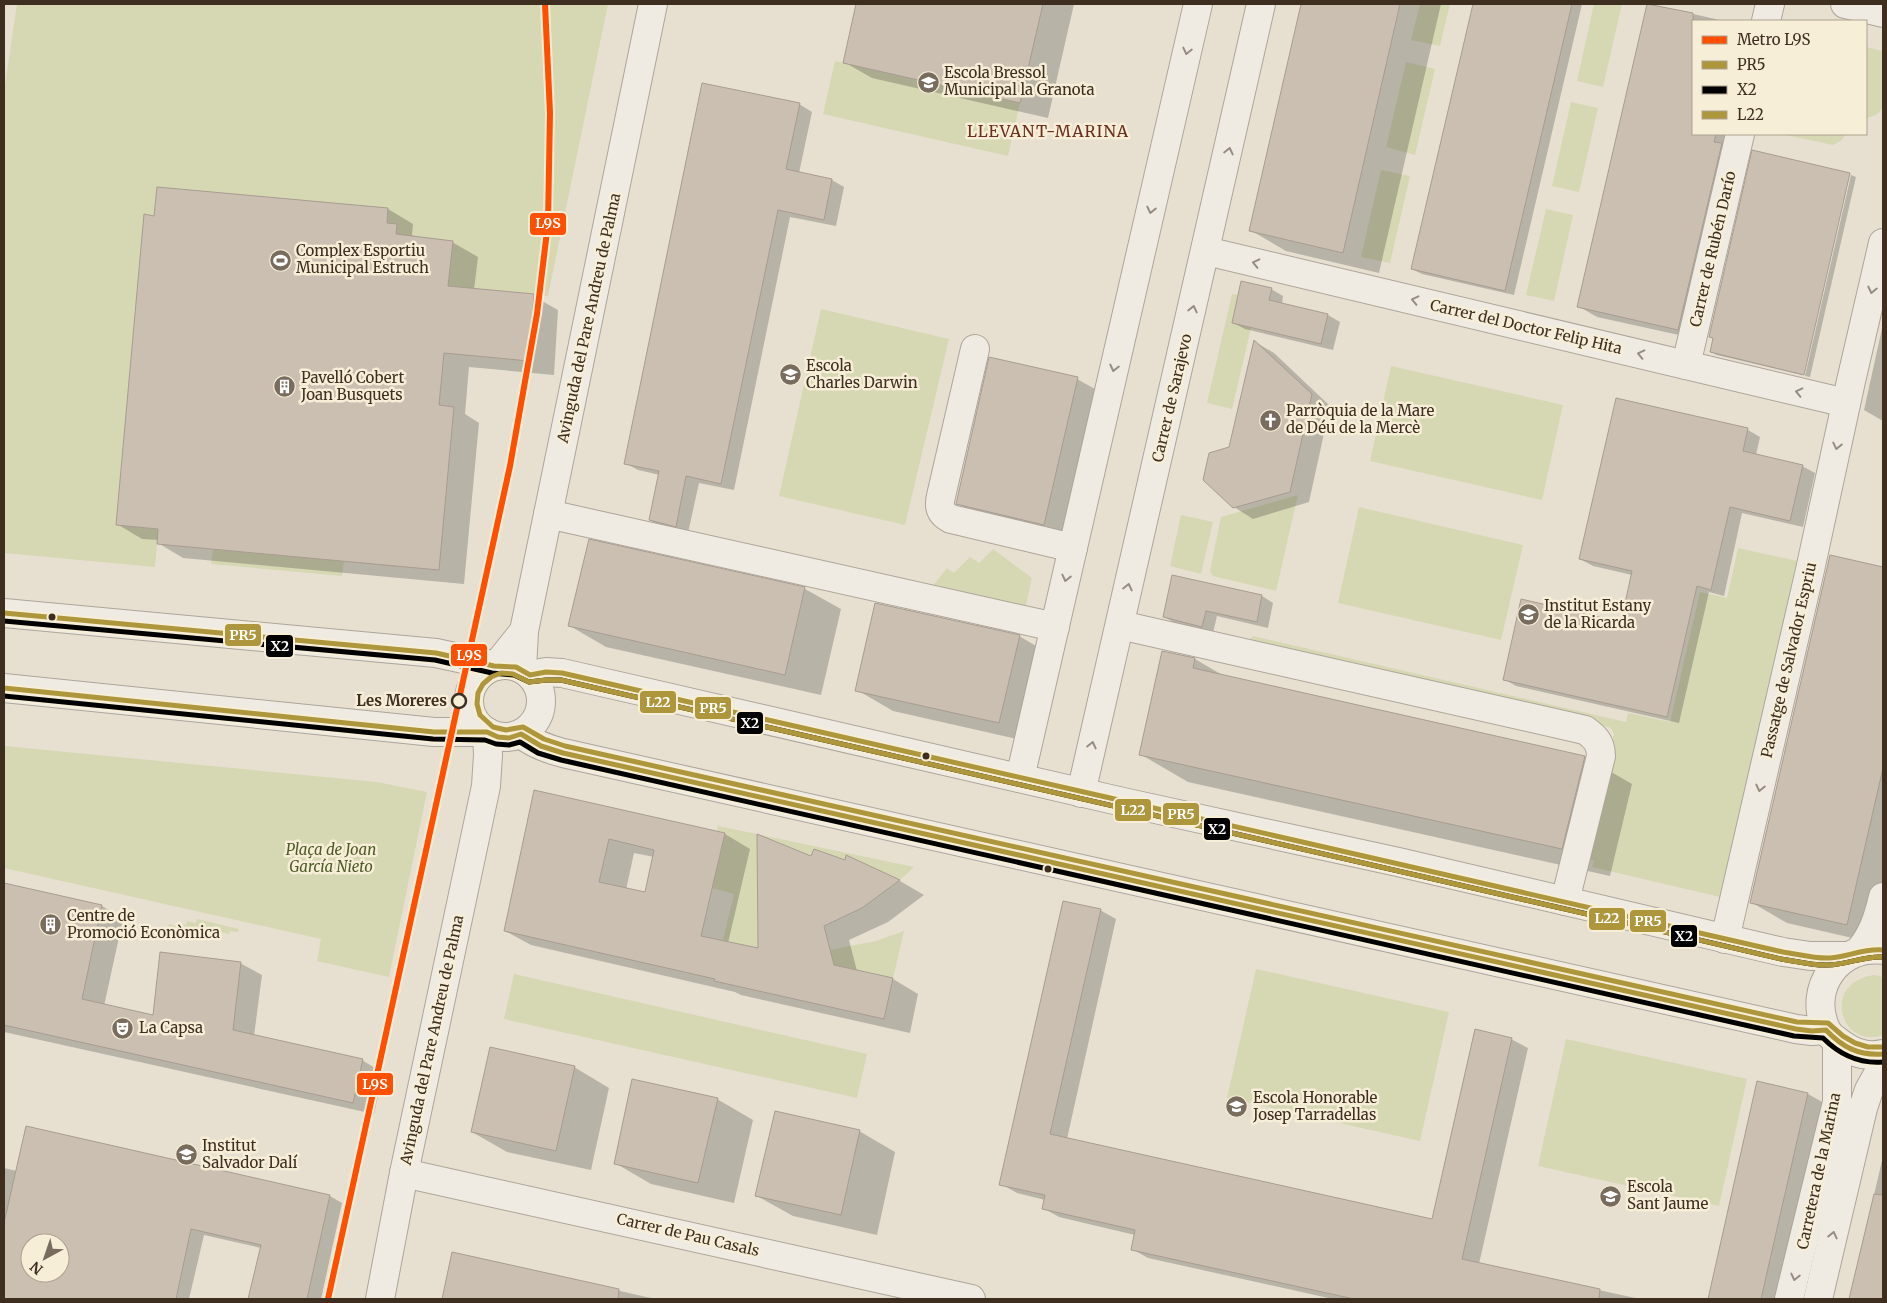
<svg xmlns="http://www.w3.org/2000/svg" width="1887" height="1303" font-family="Merriweather,serif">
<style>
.green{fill:#d6d7b3}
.shadow{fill:#0003;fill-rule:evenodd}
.building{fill:#cbbfb2;stroke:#a89c90;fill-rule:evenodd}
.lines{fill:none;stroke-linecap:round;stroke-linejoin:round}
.minor-casing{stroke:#ada599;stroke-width:30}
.tertiary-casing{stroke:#ada599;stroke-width:30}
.minor{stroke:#efebe3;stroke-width:28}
.tertiary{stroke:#efebe3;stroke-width:28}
.bus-1-casing{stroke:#f7eed8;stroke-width:9}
.bus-2-casing{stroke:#f7eed8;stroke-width:9}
.bus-3-casing{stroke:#f7eed8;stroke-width:9}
.bus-1{stroke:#ae963c;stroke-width:5}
.bus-2{stroke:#000;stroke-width:5}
.bus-3{stroke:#ae963c;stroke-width:5}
.metro-1-casing{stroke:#f7eed8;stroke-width:10}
.metro-1{stroke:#fe5000;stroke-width:6}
.oneway{stroke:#968c82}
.bus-dot{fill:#3d2e20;stroke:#f7eed8;stroke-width:2}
.stop-dot{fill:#f7eed8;stroke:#3d2e20;stroke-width:2.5}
.labels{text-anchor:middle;stroke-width:5;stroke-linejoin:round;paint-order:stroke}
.poi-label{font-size:15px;fill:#3d2e20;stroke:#f7eed8;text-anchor:start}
.street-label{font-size:15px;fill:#3d2e20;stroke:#f7eed8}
.stop-label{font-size:15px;font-weight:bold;fill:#3d2e20;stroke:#f7eed8;text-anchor:end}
.park-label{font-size:15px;font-style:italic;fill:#4d5a26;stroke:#f7eed8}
.neighbourhood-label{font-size:16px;letter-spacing:1px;fill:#6b2e1e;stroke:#f7eed8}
.line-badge{stroke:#f7eed8;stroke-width:2}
.badge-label{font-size:14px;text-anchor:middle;font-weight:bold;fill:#fff}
</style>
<rect width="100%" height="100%" fill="#e7e0d1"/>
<!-- green -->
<g class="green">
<path d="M17,4h591l-60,292 -14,-1 -5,66 -85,-8 -5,52 15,2 -15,163 -35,-3 1,-11h-6l-1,11 -54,-6 -2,15 -131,-12 2,-15 -56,-5 -2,23 -151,-14v-462z"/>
<path d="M1420,4h30l-10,42 -29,-6z"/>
<path d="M1594,4h28l-19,83 -26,-6z"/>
<path d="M1866,47l17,4v53c-2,10 -8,12 -17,14z"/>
<path d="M835,61l185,42 -12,53 -185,-42z"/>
<path d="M1406,62l29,7 -20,86 -29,-8z"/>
<path d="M1571,102l27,6 -19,84 -27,-6z"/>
<path d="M1781,134h65l-4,6 -9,5z"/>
<path d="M1381,170l29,6 -20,87 -29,-6z"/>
<path d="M1546,209l27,6 -19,86 -28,-6z"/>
<path d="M1232,294l6,1 -6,28 19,5 -19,81 -25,-6z"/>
<path d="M821,309l128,30 -44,186 -126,-29z"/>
<path d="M1391,366l172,39 -21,95 -172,-39z"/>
<path d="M1298,495l-22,96 -63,-15 -3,-5 11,-54z"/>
<path d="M1359,507l164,38 -22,95 -163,-37z"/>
<path d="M1181,515l32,7 -12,52 -31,-8z"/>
<path d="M1738,548l59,13 -77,336 -128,-30 2,-6 -9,-2 30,-116 -3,-1 2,-8 -3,-6 -14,-4v-4l-349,-79 5,-5 373,86 2,-9 42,9 30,-130 27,6z"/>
<path d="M993,549l39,29 -7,31 -93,-22 15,-19 7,5 16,-16 9,6z"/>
<path d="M4,746l373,36 50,10 -38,185 -72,-16 4,-22 -317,-71z"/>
<path d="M718,826l196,41 -14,13 -53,-24 -2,4 -31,-11 -3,7 -53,-21 -1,98 4,1 -3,14 -35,-8 11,-46 -22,-6 13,-55 -8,-2z"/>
<path d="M197,919l42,10 -1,3 -8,-1 -1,3 -8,-2 -1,3 -9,-1 -1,3 -42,-10 1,-3 8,2 1,-3 8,2 1,-4 9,2z"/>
<path d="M904,931l-11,47 -59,-13 -4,-15 46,-9z"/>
<path d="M1256,969l193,43 -29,129 -193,-43z"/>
<path d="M514,974l353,80 -10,44 -353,-79z"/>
<path d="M1874,975l9,2v58c-42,15 -63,-52 -9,-60z"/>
<path d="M1566,1039l181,40 -28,127 -181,-40z"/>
</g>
<!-- shadow -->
<g class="shadow">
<path d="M857,4h217l-26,114 -176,-40 -28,-16z"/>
<path d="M1303,4h138l-62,269 -93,-22 -36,-21z"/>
<path d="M1474,4h108l-68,291 -92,-21 -10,-5z"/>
<path d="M1649,4l75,17h-31v113h43l-39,205 -100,-22 -19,-11z"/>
<path d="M799,104l13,8 -13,61 33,7 12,7 -8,39 -46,-9 -56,273 -35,-7 -11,50 -26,-6 -12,-7 10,-45 -22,-5 -13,-7z"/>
<path d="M1849,174l-47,201 -85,-20 -6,-3z"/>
<path d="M1851,175l5,2 -46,200 -5,-1z"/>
<path d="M158,188l230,21 25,15 -1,11 6,3 34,4 26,15 -4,33 59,6 25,14 -4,65 -85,-8 -4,47 14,9 -15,161 -281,-26 -25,-15 1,-3 -17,-1 -25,-15z"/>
<path d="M1271,289l12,7 -1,8 46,11 12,7 -7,28 -88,-21 -12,-6z"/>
<path d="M1883,324v97l-19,-11z"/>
<path d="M1255,342l19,11 56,53 -21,96 -56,17 -19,-12 -4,-59z"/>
<path d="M1077,379l36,20 -32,146 -88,-21 -36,-21z"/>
<path d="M1617,400l131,30 12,7 -4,18 46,11 13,7 -12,54 -61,-14 -18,83 -15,-4 -30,131 -163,-37 -12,-7 118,-56 10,-48 -39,-9 -13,-7z"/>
<path d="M590,541l215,48 36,20 -20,86 -215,-48 -36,-21z"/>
<path d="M1831,556l52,12v377l-96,-22 -36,-21z"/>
<path d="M1173,576l89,20 11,7 -5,25 -51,-12 -4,17 -38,-10 -11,-6z"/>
<path d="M1019,636l36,21 -20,86 -142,-32 -36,-21z"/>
<path d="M1163,652l32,7 29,17 361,81 47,27 -22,92 -422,-94 -48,-28z"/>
<path d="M535,791l190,43 25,15 -22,94 31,6 52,-91 35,3 1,-4 53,24 24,14 -36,27 -39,18 8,31 36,8 25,15 -8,39 -169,-38 -6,-3 -204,-47 -26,-14zM634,853l20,4 -8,37 -20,-4z"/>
<path d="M4,884l98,22 21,13 -19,87 50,11 86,-54 22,12 -8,61 108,24 21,13 -9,41 -370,-82z"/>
<path d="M1100,910l16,9 -49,220 366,82 78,-182 17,9 -49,216 161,35h-307l-185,-41 -16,-9 3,-14 -76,-18 -16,-9 2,-8 -28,-7 -16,-9z"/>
<path d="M574,1067l35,21 -18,82 -84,-18 -35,-20z"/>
<path d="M1757,1083l51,11 16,9 -45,196h-70z"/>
<path d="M717,1099l36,21 -19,83 -83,-19 -36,-21z"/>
<path d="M26,1127l304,69 12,7 -21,96h-71l11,-51 -57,-13 -15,64h-185v-131l13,3zM30,1243h30v30h-30z"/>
<path d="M859,1131l36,21 -18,83 -84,-19 -36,-20z"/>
<path d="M1883,1156v143h-33z"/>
<path d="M453,1253l198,45 3,1h-210z"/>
</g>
<!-- building -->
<g class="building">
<path d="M856,4h187l-23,99 -177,-40z"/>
<path d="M1301,4h99l-57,249 -94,-22z"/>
<path d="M1473,4h99l-67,287 -94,-22z"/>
<path d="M1647,4l46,9v121h23l-2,8 8,1 -44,187 -101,-23z"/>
<path d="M702,83l98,20 -14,66 46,10 -8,41 -46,-10 -57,274 -35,-8 -10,51 -27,-7 10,-49 -35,-7z"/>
<path d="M1752,150l98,23 -46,202 -94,-23 3,-14 -4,-1z"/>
<path d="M157,187l231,21 -1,15 10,1 -1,10 57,7 -5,45 86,8 -5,67 -85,-8 -5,52 15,2 -15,163 -282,-26 1,-15 -42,-4 28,-311 10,2z"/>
<path d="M1241,281l31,7 -3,12 59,14 -7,30 -89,-21z"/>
<path d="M1254,340l58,54 -22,98 -57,16 -30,-28 6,-27 20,-6z"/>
<path d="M989,357l89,20 -34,148 -88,-21z"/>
<path d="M1616,398l132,30 -5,23 60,14 -13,56 -60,-14 -19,83 -14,-4 -30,131 -164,-37 18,-81 100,23 11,-51 -53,-12z"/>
<path d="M589,539l216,48 -20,88 -217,-49z"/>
<path d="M1830,555l53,12v201l-36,157 -97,-22z"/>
<path d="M1172,575l90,20 -5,27 -51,-11 -4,16 -39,-10z"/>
<path d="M875,603l145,32 -21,88 -144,-32z"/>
<path d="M1162,651l33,7 -2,10 392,88 -23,93 -423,-94z"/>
<path d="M534,790l191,43 -24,103 57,12 -1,-114 54,22 3,-7 31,11 1,-5 54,25 -38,28 -38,18 10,39 59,13 -9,41 -170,-38 1,-2 -211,-48zM609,839l45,11 -9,42 -46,-10z"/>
<path d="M4,883l98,22 -20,94 71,16 7,-63 81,10 -8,68 130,29 -10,44 -349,-78z"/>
<path d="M1063,901l38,8 -51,225 382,85 43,-190 37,9 -50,221 138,30 -1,10h-245l-223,-49 4,-20 -93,-21 3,-14 -46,-10z"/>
<path d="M490,1047l85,19 -19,85 -85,-19z"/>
<path d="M632,1079l86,19 -20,85 -84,-19z"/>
<path d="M1757,1081l51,12 -47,206h-53z"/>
<path d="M775,1111l85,19 -19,85 -86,-19z"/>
<path d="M26,1126l304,69 -23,104h-59l13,-54 -70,-16 -15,70h-172v-76zM30,1243h30v30h-30z"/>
<path d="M1874,1194l9,1v104h-34z"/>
<path d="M452,1252l167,37 -1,10h-176z"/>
</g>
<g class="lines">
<defs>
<g id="minor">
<path d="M1845,4l38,9"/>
<path d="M1766,21l4,-17"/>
<path d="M1206,251l640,152"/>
<path d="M975,349l-34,147c-3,12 0,18 10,23l122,29"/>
<path d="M1686,365l54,-231"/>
<path d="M548,514l507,113"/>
<path d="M1120,625l465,105c10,7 16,13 16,26l-36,145"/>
<path d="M524,631l129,-627"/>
<path d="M496,666l28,-35 -2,38"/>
<path d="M1020,778l178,-774"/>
<path d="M1081,793l180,-789"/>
<path d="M1725,939l85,-369 41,-189 32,-138"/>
<path d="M404,1173l567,126"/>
<path d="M380,1299l24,-126 82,-387 2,-31 -1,-23"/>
</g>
<g id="tertiary">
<path d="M4,613l432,40 60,13"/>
<circle cx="505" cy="701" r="36"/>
<path d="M530,675l16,-3 16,1 561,129 275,60 385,90 27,4h37"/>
<path d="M4,688l430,44h53"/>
<path d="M521,734c13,10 26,15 42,19l1233,276 16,2 14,-1"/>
<path d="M1883,950c-44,-6 -76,38 -57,79 3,7 11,12 17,16 12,9 26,12 40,9"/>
<path d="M1859,951c14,-17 19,-33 24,-54"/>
<path d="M1789,1299l48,-197v-61"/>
<path d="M1818,1299l45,-191 6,-18 14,-25"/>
</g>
</defs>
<!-- minor casing -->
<use href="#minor" class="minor-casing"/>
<!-- tertiary casing -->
<use href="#tertiary" class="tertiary-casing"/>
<!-- minor -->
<use href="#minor" class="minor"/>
<!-- tertiary -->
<use href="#tertiary" class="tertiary"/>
<defs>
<g id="bus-1">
<path d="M4,613l432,40 58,13 22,1 14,8 16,-3 16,1c407,94 814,184 1221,279 15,2 32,7 47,6 18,-1 34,-10 53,-8"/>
<path d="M4,688l430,44h53l11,5 11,1 12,-4 20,12 22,7 1233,276 16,2 14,-1c16,17 33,26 57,24"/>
</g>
<g id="bus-2">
<path d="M4,621l431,39 57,13 22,2 15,7 17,-2h15c407,94 814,184 1220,279 15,2 32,7 47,6 19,0 35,-9 54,-8"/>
<path d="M4,696l429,43 52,1 11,4 13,1 11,-3 18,11 23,7 1233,276 29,2c17,17 36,26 60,24"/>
</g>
<path id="bus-3" d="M1882,957c-19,-1 -35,8 -54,8 -15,1 -32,-4 -47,-6 -406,-95 -813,-185 -1220,-279h-15l-17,2 -16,-8 -12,-1 -10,4 -8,7 -5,9 -1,11 3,11 13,12 13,3 17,-3 21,12 21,7 1232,276 31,1 15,13 12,7 13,4h14"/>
</defs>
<!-- bus-1 casing -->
<use href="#bus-1" class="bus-1-casing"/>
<!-- bus-2 casing -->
<use href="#bus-2" class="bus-2-casing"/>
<!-- bus-3 casing -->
<use href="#bus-3" class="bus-3-casing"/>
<!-- bus-1 -->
<use href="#bus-1" class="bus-1"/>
<!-- bus-2 -->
<use href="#bus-2" class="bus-2"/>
<!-- bus-3 -->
<use href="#bus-3" class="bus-3"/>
<defs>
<path id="metro-1" d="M328,1299l182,-833 27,-152 11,-91 2,-110 -5,-109"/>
</defs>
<!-- metro-1 casing -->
<use href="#metro-1" class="metro-1-casing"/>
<!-- metro-1 -->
<use href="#metro-1" class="metro-1"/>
</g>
<!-- one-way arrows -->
<defs><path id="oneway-chevron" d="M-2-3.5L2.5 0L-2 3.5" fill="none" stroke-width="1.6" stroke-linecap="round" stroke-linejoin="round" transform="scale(1.25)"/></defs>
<g class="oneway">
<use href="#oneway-chevron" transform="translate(1187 51) rotate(103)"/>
<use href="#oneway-chevron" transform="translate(1229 151) rotate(-77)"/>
<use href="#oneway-chevron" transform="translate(1151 210) rotate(103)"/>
<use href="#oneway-chevron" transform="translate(1256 263) rotate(-167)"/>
<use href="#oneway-chevron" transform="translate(1872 290) rotate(103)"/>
<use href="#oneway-chevron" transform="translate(1415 300) rotate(-167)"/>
<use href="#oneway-chevron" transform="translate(1193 309) rotate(-77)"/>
<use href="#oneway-chevron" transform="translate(1641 354) rotate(-167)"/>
<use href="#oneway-chevron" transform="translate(1114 368) rotate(103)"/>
<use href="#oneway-chevron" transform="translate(1799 392) rotate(-167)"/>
<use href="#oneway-chevron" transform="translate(1837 446) rotate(102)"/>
<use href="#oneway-chevron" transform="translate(1066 578) rotate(103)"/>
<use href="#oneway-chevron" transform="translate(1128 587) rotate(-77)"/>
<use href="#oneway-chevron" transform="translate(1092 745) rotate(-77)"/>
<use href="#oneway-chevron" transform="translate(1760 788) rotate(103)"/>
<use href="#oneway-chevron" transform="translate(1833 1235) rotate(-77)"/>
<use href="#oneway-chevron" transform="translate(1795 1277) rotate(103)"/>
</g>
<!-- icons -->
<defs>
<symbol id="school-disc" viewBox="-11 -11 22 22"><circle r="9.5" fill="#786c5e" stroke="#f7eed8"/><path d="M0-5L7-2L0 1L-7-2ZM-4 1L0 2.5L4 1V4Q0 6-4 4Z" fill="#fff"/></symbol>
<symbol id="stadium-disc" viewBox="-11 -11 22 22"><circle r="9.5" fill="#786c5e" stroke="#f7eed8"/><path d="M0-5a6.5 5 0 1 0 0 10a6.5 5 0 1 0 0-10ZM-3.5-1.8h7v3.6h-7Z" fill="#fff"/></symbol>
<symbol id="building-disc" viewBox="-11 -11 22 22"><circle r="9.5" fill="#786c5e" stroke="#f7eed8"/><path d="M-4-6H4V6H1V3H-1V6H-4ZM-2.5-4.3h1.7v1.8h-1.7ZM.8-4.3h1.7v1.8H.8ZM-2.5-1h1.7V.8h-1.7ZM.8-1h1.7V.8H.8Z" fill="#fff"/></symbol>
<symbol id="church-disc" viewBox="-11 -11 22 22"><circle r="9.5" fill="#786c5e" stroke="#f7eed8"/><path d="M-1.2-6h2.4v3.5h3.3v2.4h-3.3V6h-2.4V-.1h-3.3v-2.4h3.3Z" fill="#fff"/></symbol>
<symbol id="theatre-disc" viewBox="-11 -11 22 22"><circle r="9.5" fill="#786c5e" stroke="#f7eed8"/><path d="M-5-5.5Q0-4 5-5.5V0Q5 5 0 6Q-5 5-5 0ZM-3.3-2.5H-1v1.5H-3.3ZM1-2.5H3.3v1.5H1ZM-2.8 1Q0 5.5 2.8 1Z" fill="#fff"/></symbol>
</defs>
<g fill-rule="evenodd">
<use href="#school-disc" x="916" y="70" width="25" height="25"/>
<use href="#stadium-disc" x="268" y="248" width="25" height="25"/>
<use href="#school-disc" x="778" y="362" width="25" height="25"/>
<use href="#building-disc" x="272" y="374" width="25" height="25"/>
<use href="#church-disc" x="1258" y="408" width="25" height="25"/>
<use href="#school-disc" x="1516" y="602" width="25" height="25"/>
<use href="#building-disc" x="38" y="912" width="25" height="25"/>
<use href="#theatre-disc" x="110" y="1016" width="25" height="25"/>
<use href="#school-disc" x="1224" y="1094" width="25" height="25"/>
<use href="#school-disc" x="174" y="1142" width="25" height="25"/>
<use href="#school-disc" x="1598" y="1184" width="25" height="25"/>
</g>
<!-- markers -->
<g class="bus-dot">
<circle cx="52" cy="617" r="4.5"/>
<circle cx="926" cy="756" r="4.5"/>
<circle cx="1048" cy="869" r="4.5"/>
</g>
<circle class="stop-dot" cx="459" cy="701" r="7"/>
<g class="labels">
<!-- poi labels -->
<g class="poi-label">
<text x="944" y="78">Escola Bressol<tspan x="944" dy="17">Municipal la Granota</tspan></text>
<text x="296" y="256">Complex Esportiu<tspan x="296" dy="17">Municipal Estruch</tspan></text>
<text x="806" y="371">Escola<tspan x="806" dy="17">Charles Darwin</tspan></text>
<text x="301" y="383">Pavelló Cobert<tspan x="301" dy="17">Joan Busquets</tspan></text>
<text x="1286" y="416">Parròquia de la Mare<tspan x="1286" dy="17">de Déu de la Mercè</tspan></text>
<text x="1544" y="611">Institut Estany<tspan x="1544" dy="17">de la Ricarda</tspan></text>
<text x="67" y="921">Centre de<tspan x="67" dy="17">Promoció Econòmica</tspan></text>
<text x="139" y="1033">La Capsa</text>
<text x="1253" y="1103">Escola Honorable<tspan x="1253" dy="17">Josep Tarradellas</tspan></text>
<text x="202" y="1151">Institut<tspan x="202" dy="17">Salvador Dalí</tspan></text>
<text x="1627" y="1192">Escola<tspan x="1627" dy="17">Sant Jaume</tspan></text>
</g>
<!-- street labels -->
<g class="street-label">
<text transform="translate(1713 249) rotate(-77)" y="5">Carrer de Rubén Darío</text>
<text transform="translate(589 318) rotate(-78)" y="5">Avinguda del Pare Andreu de Palma</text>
<text transform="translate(1526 327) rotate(13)" y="5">Carrer del Doctor Felip Hita</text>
<text transform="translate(1172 398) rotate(-77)" y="5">Carrer de Sarajevo</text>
<text transform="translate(1789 660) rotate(-77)" y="5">Passatge de Salvador Espriu</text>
<text transform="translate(432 1040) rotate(-78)" y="5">Avinguda del Pare Andreu de Palma</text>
<text transform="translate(1819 1171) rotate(-78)" y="5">Carretera de la Marina</text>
<text transform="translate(688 1235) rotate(13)" y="5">Carrer de Pau Casals</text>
</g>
<!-- stop labels -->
<g class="stop-label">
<text x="447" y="706">Les Moreres</text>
</g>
<!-- park labels -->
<g class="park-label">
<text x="331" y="855">Plaça de Joan<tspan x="331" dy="17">García Nieto</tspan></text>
</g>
<!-- neighbourhood labels -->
<g class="neighbourhood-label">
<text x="1048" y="137">LLEVANT-MARINA</text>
</g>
</g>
<g class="line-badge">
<rect x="529" y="212" width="38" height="24" rx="5" fill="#fe5000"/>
<rect x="224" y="623" width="38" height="24" rx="5" fill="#ae963c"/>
<rect x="265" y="634" width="29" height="24" rx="5" fill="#000"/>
<rect x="450" y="643" width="38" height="24" rx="5" fill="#fe5000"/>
<rect x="639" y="690" width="38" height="24" rx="5" fill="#ae963c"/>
<rect x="694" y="696" width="38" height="24" rx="5" fill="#ae963c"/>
<rect x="736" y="711" width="28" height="24" rx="5" fill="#000"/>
<rect x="1114" y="798" width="38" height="24" rx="5" fill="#ae963c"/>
<rect x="1162" y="802" width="38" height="24" rx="5" fill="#ae963c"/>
<rect x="1203" y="817" width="28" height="24" rx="5" fill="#000"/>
<rect x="1588" y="907" width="38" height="24" rx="5" fill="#ae963c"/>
<rect x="1629" y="909" width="38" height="24" rx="5" fill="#ae963c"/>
<rect x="1670" y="924" width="28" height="24" rx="5" fill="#000"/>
<rect x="356" y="1072" width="38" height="24" rx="5" fill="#fe5000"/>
</g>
<g class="badge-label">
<text x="548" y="228">L9S</text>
<text x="243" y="640">PR5</text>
<text x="280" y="651">X2</text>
<text x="469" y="660">L9S</text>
<text x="658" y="707">L22</text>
<text x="713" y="713">PR5</text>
<text x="750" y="728">X2</text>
<text x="1133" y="815">L22</text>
<text x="1181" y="819">PR5</text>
<text x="1217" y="834">X2</text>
<text x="1607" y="923">L22</text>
<text x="1648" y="926">PR5</text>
<text x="1684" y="941">X2</text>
<text x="375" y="1089">L9S</text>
</g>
<!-- border -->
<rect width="1887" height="1303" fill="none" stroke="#3d2e20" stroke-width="10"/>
<!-- legend -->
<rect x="1692" y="20" width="175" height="115" fill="#f7eed8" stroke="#ada18e"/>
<rect x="1702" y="36" width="25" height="8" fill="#fe5000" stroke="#ada18e"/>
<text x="1737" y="45" font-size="15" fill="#3d2e20">Metro L9S</text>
<rect x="1702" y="61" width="25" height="8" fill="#ae963c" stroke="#ada18e"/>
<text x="1737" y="70" font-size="15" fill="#3d2e20">PR5</text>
<rect x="1702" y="86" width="25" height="8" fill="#000000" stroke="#ada18e"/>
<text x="1737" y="95" font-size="15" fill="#3d2e20">X2</text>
<rect x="1702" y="111" width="25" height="8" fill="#ae963c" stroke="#ada18e"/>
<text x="1737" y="120" font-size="15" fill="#3d2e20">L22</text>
<!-- north arrow -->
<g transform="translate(45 1258) rotate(220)"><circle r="24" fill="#f7eed8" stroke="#ada18e"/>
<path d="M0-4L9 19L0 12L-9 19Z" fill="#786c5e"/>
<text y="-8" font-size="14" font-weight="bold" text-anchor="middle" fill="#3d2e20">N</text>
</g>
</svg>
